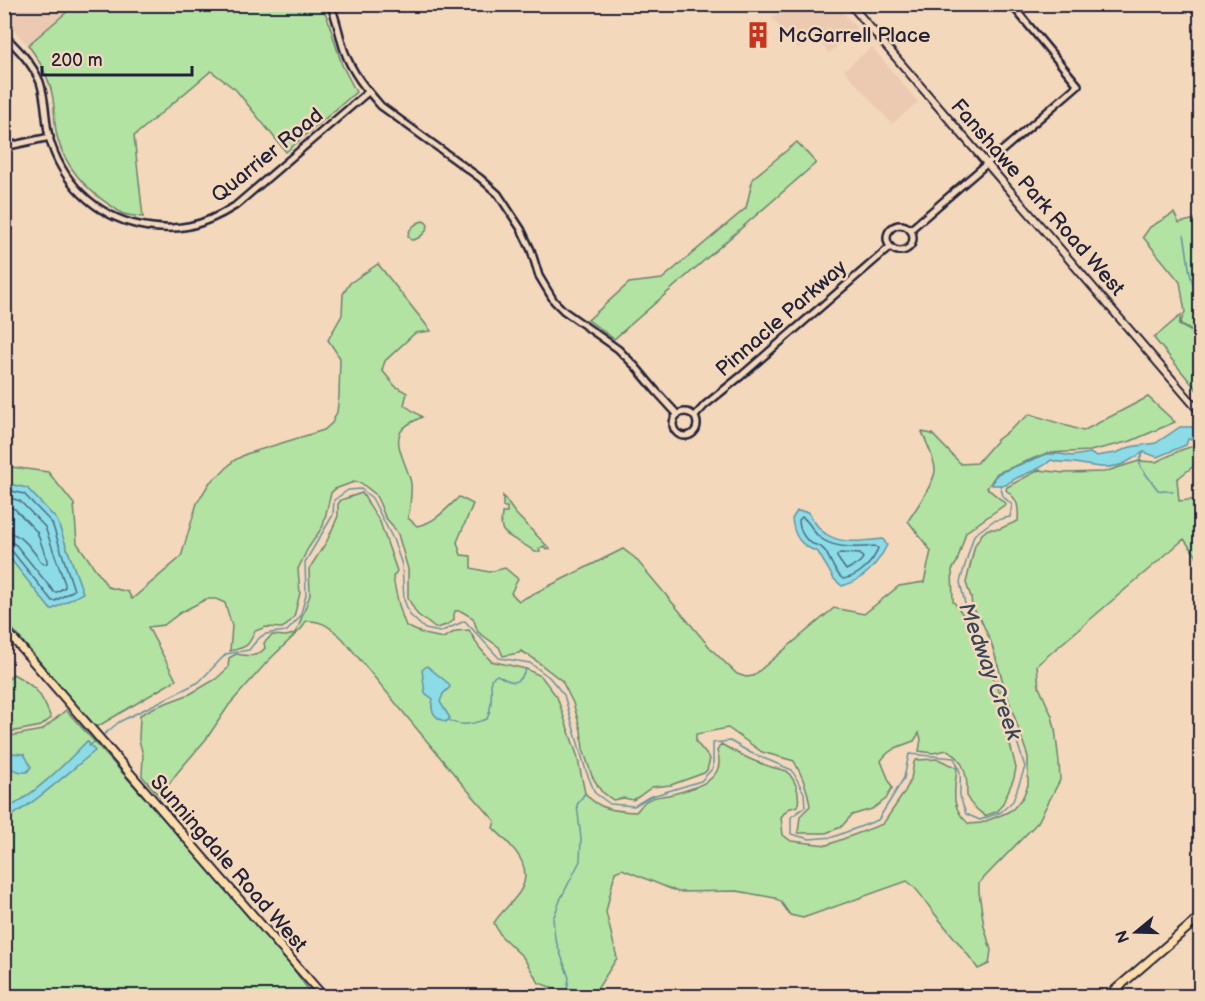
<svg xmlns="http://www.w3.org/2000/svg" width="1205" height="1001" font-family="'Balsamiq Sans',sans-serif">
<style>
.built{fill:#ebcab1}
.green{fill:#b3e3a2;stroke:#6a826e;stroke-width:1.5}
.water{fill:#8cdce7;stroke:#6292a2;stroke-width:1.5}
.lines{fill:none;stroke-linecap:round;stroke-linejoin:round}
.shore{stroke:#4c6c80;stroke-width:1.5}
.stream{stroke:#6292a2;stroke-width:1.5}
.tertiary-casing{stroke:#22223b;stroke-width:10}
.secondary-casing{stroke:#22223b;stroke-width:10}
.primary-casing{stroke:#22223b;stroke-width:11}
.tertiary{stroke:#f4d8bb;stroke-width:5}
.secondary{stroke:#f4d8bb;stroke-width:6}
.primary{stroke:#fddcac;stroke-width:7}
.labels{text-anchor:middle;stroke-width:5;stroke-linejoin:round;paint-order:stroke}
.poi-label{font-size:21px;fill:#22223b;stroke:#f4d8bb;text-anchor:start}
.street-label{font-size:21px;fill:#22223b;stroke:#f4d8bb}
.water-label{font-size:22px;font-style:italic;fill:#37475d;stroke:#f4d8bb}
</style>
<rect width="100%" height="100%" fill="#f4d8bb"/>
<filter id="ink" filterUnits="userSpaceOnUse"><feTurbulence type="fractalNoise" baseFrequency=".0167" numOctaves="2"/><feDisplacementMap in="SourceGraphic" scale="12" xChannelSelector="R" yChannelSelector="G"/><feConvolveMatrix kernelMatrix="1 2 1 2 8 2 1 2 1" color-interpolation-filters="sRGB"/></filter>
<g filter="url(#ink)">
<!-- built -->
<g class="built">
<path d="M789,4l47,1 21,23 -28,25 -16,-19 -15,15 -26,-31z"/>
<path d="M5,5h70l-47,40 -23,-24z"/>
<path d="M872,47l46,55 -26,22 -48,-54z"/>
</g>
<!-- green -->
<g class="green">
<path d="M75,5h246l6,12 15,48 14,27 -70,60 -50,-62 -25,-19 -77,65 9,81c-6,-1 -13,-1 -19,-3 -4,-1 -8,-5 -11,-7 -26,-16 -49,-41 -56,-71 -3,-12 -2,-25 -4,-37 -3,-21 -13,-38 -25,-54z"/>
<path d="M797,142l19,21 -202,176 -26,-19 41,-37 33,-4 84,-71 7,-30z"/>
<path d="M1174,213l5,10 21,-5v116l-20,-10 5,-12 -5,-30 -37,-45 7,-10z"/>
<path d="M423,221l4,2 1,3c-2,7 -10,14 -17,14l-3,-4c0,-7 9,-14 15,-15z"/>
<path d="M378,264l53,67 -16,2 -30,28 -3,9 13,16 12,7 -3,12 18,12c-6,3 -16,7 -20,13 -11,13 8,40 9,54 1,12 -1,23 -3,34l9,8c18,-3 29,-17 42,-29l14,7 -16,38 4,13 10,1v12l18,4 16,-4 13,11 -7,14 8,8 104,-52 12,9 77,92 25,24 9,3 7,-1 81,-68 30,6 35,-28 25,-4 7,-31 -23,-30c7,-11 28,-40 27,-52 -1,-12 -8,-25 -13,-37l10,2 29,30 16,-1 20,-23 33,-26 53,17 65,-34 27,25 -44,19 -41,10 -43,2 -50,20 -10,15 19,16 -40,28 -9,30 -5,8 1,31 14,19 9,21 9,15 20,52 5,27v9l6,24 -2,10 -11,25 -5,8 -13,5c-6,-5 -14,-10 -17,-17 -2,-4 -1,-9 -1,-14 -1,-15 -7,-29 -20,-35l-14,3 -14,-2 2,-12 -2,-6 -5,8c-12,4 -26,8 -33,20l11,27 -6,11 -14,10 -20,6 -11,12 -15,6h-28l2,-17 10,-10c-2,-17 -8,-30 -16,-45l-32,-9 -34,-24 -32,6v8l14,17 -3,11 -3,3 -33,12 -19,2 -14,10 -5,3 -9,-2 -11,2 -12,-9 -9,-15 -9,-27 -2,-19 -8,-27 -11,-22 -32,-25 -9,-5 -2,2 -16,3 -4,-9 -21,-15 -5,-14 -12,-7h-6l-1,3v6c-5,5 -12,7 -19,8l-18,-14 -9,-16v-29l-10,-35 -6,-9 -7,-8 -5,-13 -5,-10 -14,-11 -7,-1 -19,7 -4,4 -8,33 -16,24 -9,19 2,24 -6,24 -7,8 -5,3 -16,-1 -11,4c-7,16 -8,16 -25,20l2,-25 -7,-23 -9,-4h-10l-26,14 -16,12 -16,2 28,53 -81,48 -90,-108 -1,-154 44,6 26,32 3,39 31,44 20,5 4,7 49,-42 16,-54 13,-21 13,-10 10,-11 13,-7 78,-24 8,-7 5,-11 2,-16 1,-38 -12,-18 14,-25 1,-21 7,-11z"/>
<path d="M1181,315l-2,10 21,11v58l-46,-56z"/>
<path d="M1200,444v17l-23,18 2,22 21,-2v62l-16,-22 -147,126 2,22 13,29 3,13 4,33 1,18 -22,42 -59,61v9l5,34 7,24 -2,14 -11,5c-13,-20 -29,-37 -44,-56 -9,-11 -15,-24 -27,-32l-104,37 -13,-3 -9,-13 -6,-4 -38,-7 -59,1 -56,-23 -7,3 -9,40 11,46 -21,33 -13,5 -27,-7 -17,-6 -16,-26 -22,-21 -7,-13c6,-10 14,-16 21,-25 25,-28 -2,-51 -22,-70l2,-7 -32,-36 -120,-146c-12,-11 -20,-19 -37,-18l-4,7 -34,33 -39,44 -22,33 -30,35 -17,24 -18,-21 1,-21 -4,-15 1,-25 13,-7 37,-14 26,-15 12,-11 1,-10 7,-4c12,2 21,4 29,-6l-1,-5 8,-8 14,1 8,-2 4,-6 12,-33 -1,-26 18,-28 11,-25v-12l3,-4 21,-7 18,29 17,49 -4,6c3,18 6,32 13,49l18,8 19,4 13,-7 13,-1 10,17 12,14 35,8 15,7 16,21 20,58 8,38c13,17 32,18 51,19 3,-3 6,-8 10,-11 7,-5 18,-5 27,-7 22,-6 55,-14 44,-43l4,-7c23,13 41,22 66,27 9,11 13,21 11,35l-10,3 -7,8 2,18 8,6 36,4 56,-21 21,-31 7,-14 3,-17 2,-2 22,-1 19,9c-2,23 -8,39 12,56l12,-1 25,-10 7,-4 10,-12 5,-12v-28l-23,-68 -14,-47 -11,-24 -8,-11 -1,-10 -5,-14 9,-38 7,-11 6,-5h11l19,-8c1,-15 0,-21 -12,-31l1,-3 32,-17 25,3 40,-1 35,-11 17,1 25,-12z"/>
<path d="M503,496l12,17 35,36 -4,1 -2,-4 -5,3 1,3h-5c-8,-8 -31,-15 -33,-24 -2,-4 0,-11 0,-15h5v-6h-4z"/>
<path d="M13,674c24,13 28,19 38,44l-10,8 -36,7v-50z"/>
<path d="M66,710l207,231 40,55h-308v-259l37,-7z"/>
</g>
<!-- water -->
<g class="water">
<path d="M1180,427h12l8,3v9h-12l-2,6 -29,12 -13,-5c-7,4 -14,9 -21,12 -16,6 -32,2 -48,-1 -11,-2 -13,1 -24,-3 -13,13 -32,13 -45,25h-14l2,-7 5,-5 48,-19h13l12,2 18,-3 5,3 21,-3 14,-6 26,-4z"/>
<path d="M4,483l23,5 30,32 26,73 -32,17 -46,-58z"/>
<path d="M797,511l11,1c5,7 10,18 18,22 16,11 39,7 57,5l4,6c-10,20 -23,35 -45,41l-8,-7 -16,-27c-17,-6 -24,-15 -26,-33z"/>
<path d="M427,666l22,18 1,3 -7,7 -3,8 10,16 -4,4c-11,-4 -17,-11 -13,-23l-8,-6 -3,-23z"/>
<path d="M87,741l8,10c-30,24 -57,50 -90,69v-10c31,-17 57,-43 82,-69z"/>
<path d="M10,753l14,1 3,5 4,8 -4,5h-6l-9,-3 -4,-8z"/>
</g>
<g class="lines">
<!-- shore -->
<g class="shore">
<path d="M4,489l20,5 28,29 22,67 -19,11h-3l-40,-50 -8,-2"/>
<path d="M4,496l16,5 25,26 20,57v3l-8,5h-3l-38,-47 -5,-3 -7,-1"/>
<path d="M4,506l11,3 22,23 10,28v3l-2,1 -3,-1c-10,-13 -19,-30 -38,-31"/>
<path d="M802,517c7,4 10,13 16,19 14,13 40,12 57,10l3,2c-4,14 -20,29 -35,31 -9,-7 -12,-19 -18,-28 -4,-6 -7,-5 -12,-7 -9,-4 -14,-15 -14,-24z"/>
<path d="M840,553l20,1 3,4 -4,5 -13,7 -9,-13v-2z"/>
</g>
<!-- stream -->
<g class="stream">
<path d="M1184,235c5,22 3,44 16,63"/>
<path d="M1144,452l-5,9 3,8 16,21 15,2"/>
<path d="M449,720c12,8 25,3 38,-1 6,-13 4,-26 4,-40l6,-4c15,8 21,12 29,-6"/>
<path d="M101,737l18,-15 80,-40 27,-28 23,-4c13,-18 16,-17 38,-19l13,-14 6,-22 -1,-33 28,-47 1,-15 14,-10 13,-1 11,9 21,41 9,26 2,35 6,15 15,14 15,3 25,-11 34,37 31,5 19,14 15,18 22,76 9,22 15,11 24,2 15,-9 52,-16 12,-13v-25l17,-2 21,12 41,17 12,23 1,14 -14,10v17l19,5 23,-2 45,-17 26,-42 5,-24 45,4c10,18 5,19 6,37 1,6 4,13 6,19l14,6 21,-8 12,-11 12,-34 -29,-92 -22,-56 -9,-15 -5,-22 14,-47 19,-14 17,-4 2,-12 -9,-9 -3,-11"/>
<path d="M89,746l8,-6"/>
<path d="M566,996l3,-18 -14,-40 -2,-19 8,-21 19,-37 1,-22 -4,-34 8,-12"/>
</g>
<defs>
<g id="tertiary">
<path d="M330,4c7,15 9,31 14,46 8,23 22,39 37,56l99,72 18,16 23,35 10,21 8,26 15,25 10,10 54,38 18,18 20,24 21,23"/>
<path d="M4,35c15,15 28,28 36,47 6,18 5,37 9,55 12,44 45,78 90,88 38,8 64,1 96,-19l133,-114"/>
<path d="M4,147l46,-10"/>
<circle cx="900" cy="238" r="13"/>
<path d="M910,230l168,-145 -67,-81"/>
<circle cx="685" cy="424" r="12"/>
<path d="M695,416l10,-11 36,-29 149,-129"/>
</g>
<path id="secondary" d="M850,4l350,408"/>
<g id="primary">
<path d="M4,628l319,368"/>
<path d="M1108,996l92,-79"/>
</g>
</defs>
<!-- tertiary casing -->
<use href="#tertiary" class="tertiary-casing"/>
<!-- secondary casing -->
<use href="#secondary" class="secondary-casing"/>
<!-- primary casing -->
<use href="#primary" class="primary-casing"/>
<!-- tertiary -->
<use href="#tertiary" class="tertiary"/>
<!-- secondary -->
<use href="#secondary" class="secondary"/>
<!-- primary -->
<use href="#primary" class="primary"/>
</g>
</g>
<!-- icons -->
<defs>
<symbol id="building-bare" viewBox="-9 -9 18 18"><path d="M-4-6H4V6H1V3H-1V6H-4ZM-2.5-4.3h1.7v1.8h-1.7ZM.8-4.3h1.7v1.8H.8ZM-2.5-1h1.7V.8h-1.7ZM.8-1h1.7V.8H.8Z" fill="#c8321e" stroke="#f4d8bb" stroke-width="2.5" paint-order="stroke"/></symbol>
</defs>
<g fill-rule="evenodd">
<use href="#building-bare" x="739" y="16" width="38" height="38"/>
</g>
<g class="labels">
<!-- poi labels -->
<g class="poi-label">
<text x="778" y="42">McGarrell Place</text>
</g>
<!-- street labels -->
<g class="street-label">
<text transform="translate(267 155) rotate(-39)" y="7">Quarrier Road</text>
<text transform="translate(1038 197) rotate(49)" y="7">Fanshawe Park Road West</text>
<text transform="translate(781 318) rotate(-41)" y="7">Pinnacle Parkway</text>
<text transform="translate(229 863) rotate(49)" y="7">Sunningdale Road West</text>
</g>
<!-- water labels -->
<g class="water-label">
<text transform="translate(991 671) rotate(70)" y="8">Medway Creek</text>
</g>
</g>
<!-- margin -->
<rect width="1205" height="1001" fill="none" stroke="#f4d8bb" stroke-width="24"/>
<rect x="12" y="12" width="1181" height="977" fill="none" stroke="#22223b" stroke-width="2" filter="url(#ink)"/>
<!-- north arrow -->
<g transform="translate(1136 932) rotate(251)" stroke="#f4d8bb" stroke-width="4.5" paint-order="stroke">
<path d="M0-4.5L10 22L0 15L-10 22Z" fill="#22223b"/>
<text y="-9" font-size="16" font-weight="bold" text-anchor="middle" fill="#22223b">N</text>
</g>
<!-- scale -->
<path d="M42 66v9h150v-9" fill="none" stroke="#22223b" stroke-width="3"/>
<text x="51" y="66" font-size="18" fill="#22223b" stroke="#f4d8bb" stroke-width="4.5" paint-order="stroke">200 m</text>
</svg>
